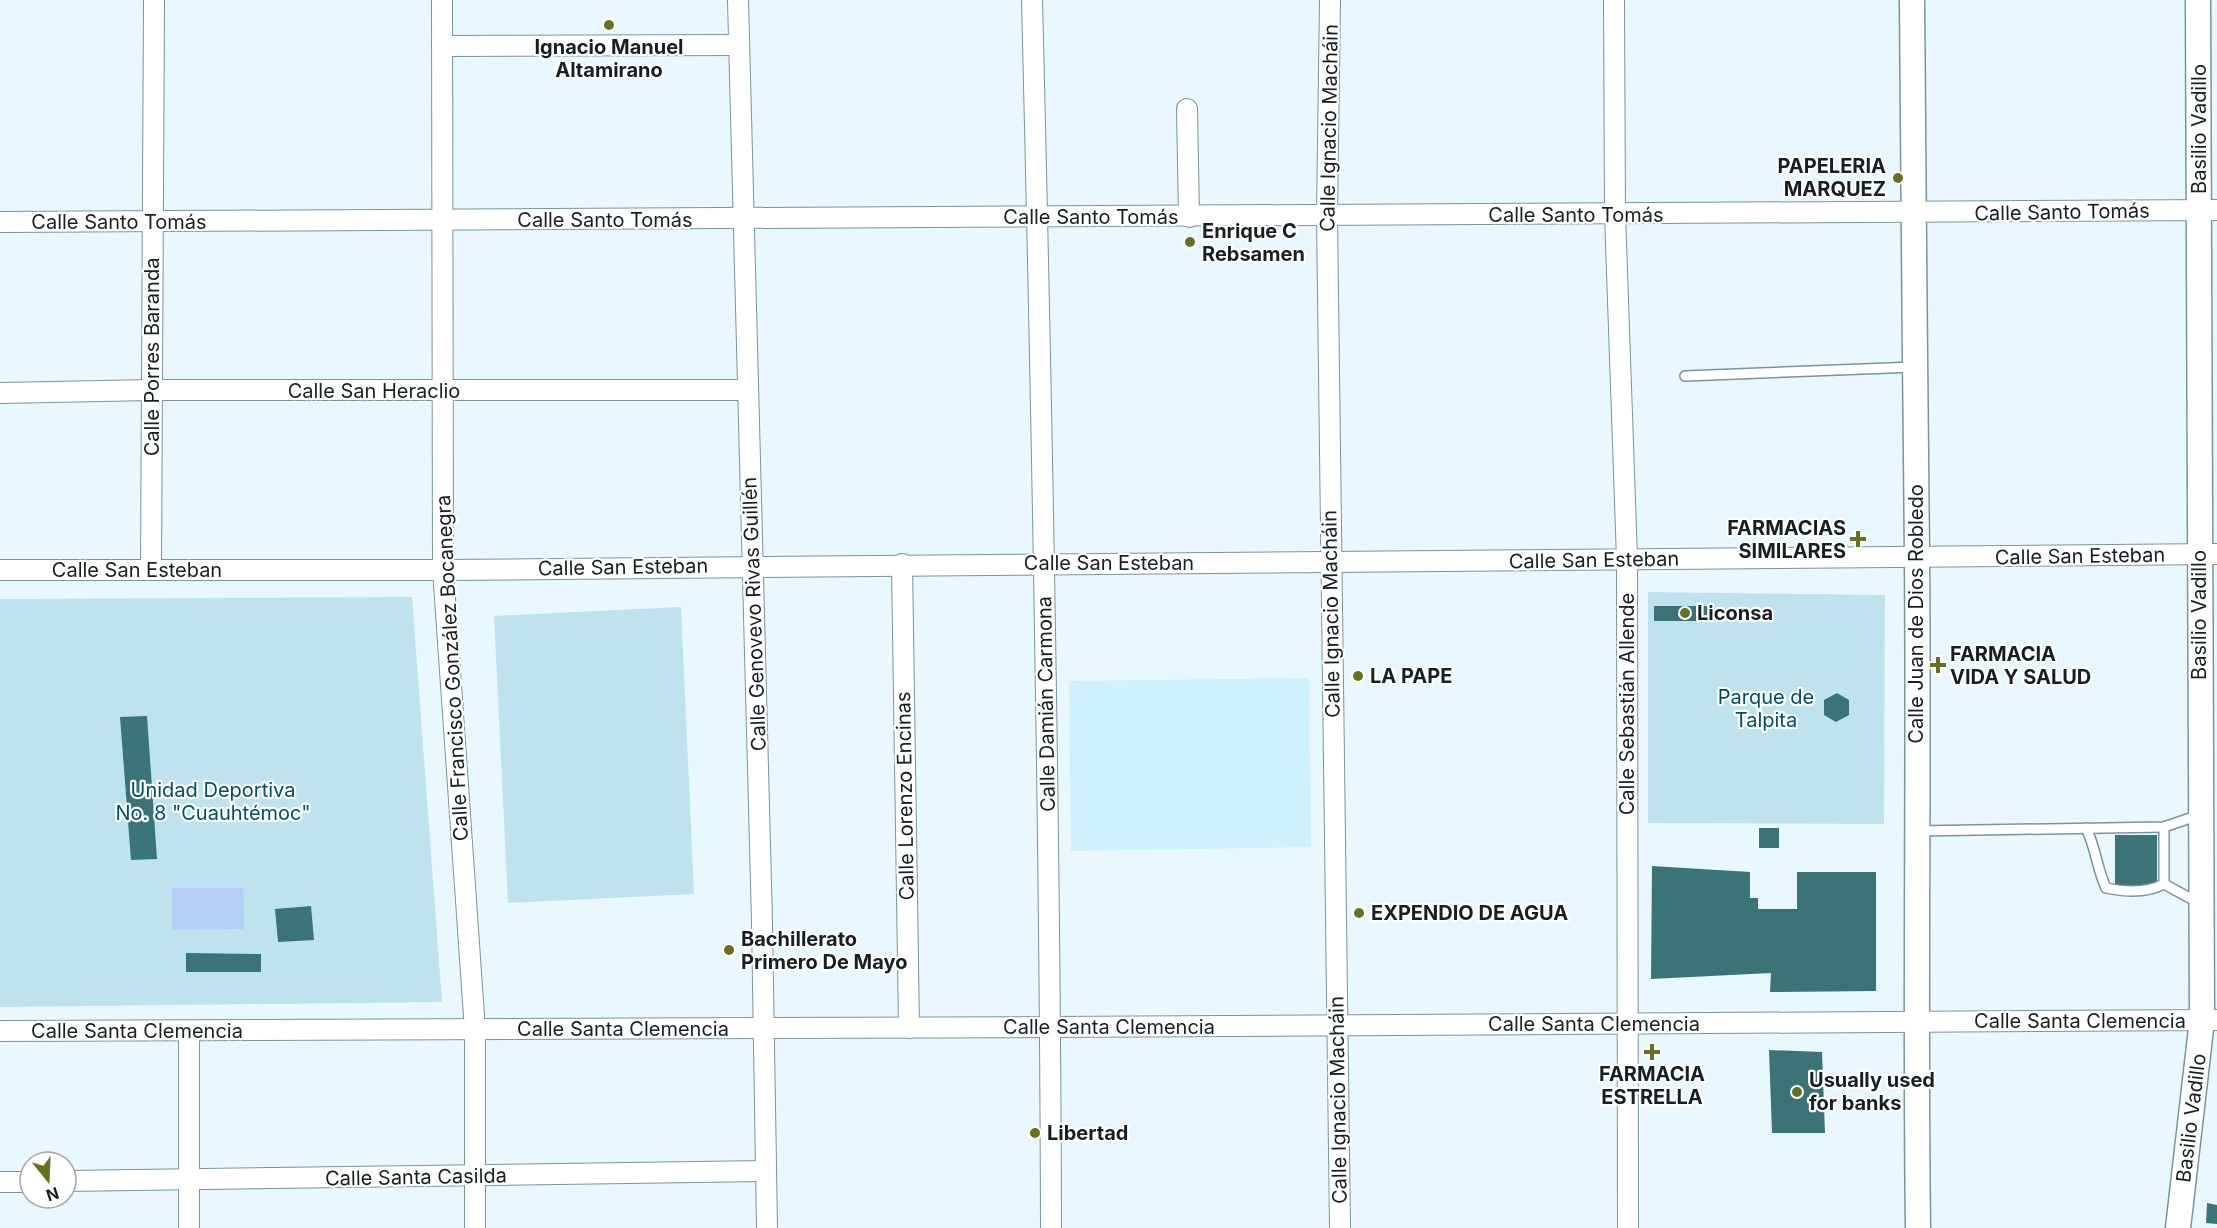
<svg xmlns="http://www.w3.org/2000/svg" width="2217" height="1228" font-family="Inter,sans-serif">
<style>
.built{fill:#cdf1fd}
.green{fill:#bee3ef}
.water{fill:#b6cff6}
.building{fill:#3a7476}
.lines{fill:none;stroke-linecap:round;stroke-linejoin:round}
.service-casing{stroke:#7b949c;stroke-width:12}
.minor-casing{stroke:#7b949c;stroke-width:22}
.tertiary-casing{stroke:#7b949c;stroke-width:27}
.service{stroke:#fff;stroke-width:9}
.minor{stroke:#fff;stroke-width:20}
.tertiary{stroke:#fff;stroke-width:24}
.poi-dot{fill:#64721e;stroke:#fff;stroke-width:2}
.labels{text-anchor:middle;stroke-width:4.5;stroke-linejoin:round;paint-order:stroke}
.poi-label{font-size:20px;font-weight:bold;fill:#162023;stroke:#fff;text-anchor:start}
.street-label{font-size:20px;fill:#162023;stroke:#fff}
.park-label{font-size:20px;fill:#004f61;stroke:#fff}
</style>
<rect width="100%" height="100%" fill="#e8f8fe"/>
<!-- built -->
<path class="built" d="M1309,678l2,169 -240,4 -2,-170z"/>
<!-- green -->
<g class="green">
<path d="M1648,592l237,3 -1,229 -236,-1z"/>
<path d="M412,597l30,405 -442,5v-408z"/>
<path d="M681,607l13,287 -186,9 -14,-287z"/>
</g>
<!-- water -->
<path class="water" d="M172,888h71l1,41 -72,1z"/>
<!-- building -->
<g class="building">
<rect x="1654" y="606" width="61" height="15"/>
<path d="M1837,693l12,7v15l-13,7 -12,-7v-15z"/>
<path d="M147,716l10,143 -26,1 -11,-143z"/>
<rect x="1759" y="828" width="20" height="20"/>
<rect x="2115" y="835" width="42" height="50"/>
<path d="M1652,866l98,6v26h8v11h39v-37h79v119l-106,1 1,-19 -120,6z"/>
<path d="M311,906l3,34 -36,2 -3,-33z"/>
<path d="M186,953l75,1v18h-75z"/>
<path d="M1769,1050l53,2 3,81h-53z"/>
<path d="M2207,1203l10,2v19l-11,-1z"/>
</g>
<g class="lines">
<defs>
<g id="service">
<path d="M1685,376l230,-9"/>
<path d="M2164,827v57"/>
<path d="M2086,828c10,20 11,41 20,60 19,4 41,5 58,-4"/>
<path d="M1918,831l246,-4 35,-12"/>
<path d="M2164,884l35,19"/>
</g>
<g id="minor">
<path d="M442,0l1,570 32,460v198"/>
<path d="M738,0l24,922 5,306"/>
<path d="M1032,0c10,409 18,819 19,1228"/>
<path d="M1330,0l-3,216 13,1012"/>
<path d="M1614,0l1,214 12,345 1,669"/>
<path d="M442,46l297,-1"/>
<path d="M1187,109l2,108"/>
<path d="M0,222l2217,-12"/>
<path d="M0,393l152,-3h596"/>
<path d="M902,564l7,464"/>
<path d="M151,569l3,-569"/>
<path d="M0,570h443l1774,-16"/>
<path d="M0,1031l1051,-4 1166,-7"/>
<path d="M66,1181l700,-10"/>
<path d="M0,1182h30"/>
<path d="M189,1228v-197"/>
</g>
<g id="tertiary">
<path d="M1912,0c0,185 4,370 5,555 2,225 -2,449 1,673"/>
<path d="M2178,1228l24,-208 -4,-1020"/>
</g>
</defs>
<!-- service casing -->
<use href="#service" class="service-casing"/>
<!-- minor casing -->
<use href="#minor" class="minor-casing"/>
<!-- tertiary casing -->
<use href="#tertiary" class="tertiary-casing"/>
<!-- service -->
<use href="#service" class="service"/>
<!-- minor -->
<use href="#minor" class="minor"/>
<!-- tertiary -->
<use href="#tertiary" class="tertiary"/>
</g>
<!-- markers -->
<g class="poi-dot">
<circle cx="609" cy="25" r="6"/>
<circle cx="1898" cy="178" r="6"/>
<circle cx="1190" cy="242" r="6"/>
<path d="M1855 530h6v6h6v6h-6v6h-6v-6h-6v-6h6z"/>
<circle cx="1685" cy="613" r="6"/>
<path d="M1935 656h6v6h6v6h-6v6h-6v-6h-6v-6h6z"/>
<circle cx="1358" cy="676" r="6"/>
<circle cx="1359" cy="913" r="6"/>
<circle cx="729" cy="950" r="6"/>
<path d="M1649 1043h6v6h6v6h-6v6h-6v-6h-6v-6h6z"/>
<circle cx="1797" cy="1092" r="6"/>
<circle cx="1035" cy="1133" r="6"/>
</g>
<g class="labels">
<!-- poi labels -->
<g class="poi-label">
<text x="609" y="54" text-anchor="middle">Ignacio Manuel<tspan x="609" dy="23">Altamirano</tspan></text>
<text x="1886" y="173" text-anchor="end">PAPELERIA<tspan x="1886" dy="23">MARQUEZ</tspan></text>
<text x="1202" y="238">Enrique C<tspan x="1202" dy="23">Rebsamen</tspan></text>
<text x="1846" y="535" text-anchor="end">FARMACIAS<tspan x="1846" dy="23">SIMILARES</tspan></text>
<text x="1697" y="620">Liconsa</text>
<text x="1950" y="661">FARMACIA<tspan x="1950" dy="23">VIDA Y SALUD</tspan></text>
<text x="1370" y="683">LA PAPE</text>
<text x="1371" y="920">EXPENDIO DE AGUA</text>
<text x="741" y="946">Bachillerato<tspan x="741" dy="23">Primero De Mayo</tspan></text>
<text x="1652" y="1081" text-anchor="middle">FARMACIA<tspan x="1652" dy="23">ESTRELLA</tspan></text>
<text x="1809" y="1087">Usually used<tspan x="1809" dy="23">for banks</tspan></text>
<text x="1047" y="1140">Libertad</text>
</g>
<!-- street labels -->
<g class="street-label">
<text transform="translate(1329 128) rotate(-89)" y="7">Calle Ignacio Macháin</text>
<text transform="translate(2199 129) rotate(-90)" y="7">Basilio Vadillo</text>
<text transform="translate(2062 212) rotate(-1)" y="7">Calle Santo Tomás</text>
<text x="1576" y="222">Calle Santo Tomás</text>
<text x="1091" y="224">Calle Santo Tomás</text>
<text x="605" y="227">Calle Santo Tomás</text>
<text x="119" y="229">Calle Santo Tomás</text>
<text transform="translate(152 357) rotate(-90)" y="7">Calle Porres Baranda</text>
<text x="374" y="398">Calle San Heraclio</text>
<text transform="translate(2080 556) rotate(-1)" y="7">Calle San Esteban</text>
<text transform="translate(1594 560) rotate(-1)" y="7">Calle San Esteban</text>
<text x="1109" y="570">Calle San Esteban</text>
<text transform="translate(623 567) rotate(-1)" y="7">Calle San Esteban</text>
<text x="137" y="577">Calle San Esteban</text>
<text transform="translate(754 614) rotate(-92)" y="7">Calle Genovevo Rivas Guillén</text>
<text transform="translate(1331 614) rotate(-91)" y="7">Calle Ignacio Macháin</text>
<text transform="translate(1916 614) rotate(-90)" y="7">Calle Juan de Dios Robledo</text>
<text transform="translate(2199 615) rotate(-90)" y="7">Basilio Vadillo</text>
<text transform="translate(452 668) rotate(-93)" y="7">Calle Francisco González Bocanegra</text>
<text transform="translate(1046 704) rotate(-91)" y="7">Calle Damián Carmona</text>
<text transform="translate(1627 704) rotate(-90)" y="7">Calle Sebastián Allende</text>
<text transform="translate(905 796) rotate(-91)" y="7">Calle Lorenzo Encinas</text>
<text x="2080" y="1028">Calle Santa Clemencia</text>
<text x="1594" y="1031">Calle Santa Clemencia</text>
<text x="1109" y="1034">Calle Santa Clemencia</text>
<text x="623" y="1036">Calle Santa Clemencia</text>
<text x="137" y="1038">Calle Santa Clemencia</text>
<text transform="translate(1338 1100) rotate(-91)" y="7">Calle Ignacio Macháin</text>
<text transform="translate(2191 1118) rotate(-83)" y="7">Basilio Vadillo</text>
<text transform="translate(416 1177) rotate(-1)" y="7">Calle Santa Casilda</text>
</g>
<!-- park labels -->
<g class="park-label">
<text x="1766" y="704">Parque de<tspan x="1766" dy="23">Talpita</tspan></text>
<text x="213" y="797">Unidad Deportiva<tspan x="213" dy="23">No. 8 "Cuauhtémoc"</tspan></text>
</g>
</g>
<!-- north arrow -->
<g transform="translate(48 1180) rotate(162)"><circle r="28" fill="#ffffff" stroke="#a2a6a7" stroke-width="1.5"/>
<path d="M0-4.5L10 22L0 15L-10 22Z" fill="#64721e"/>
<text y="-9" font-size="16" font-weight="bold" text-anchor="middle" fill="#162023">N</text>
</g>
</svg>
